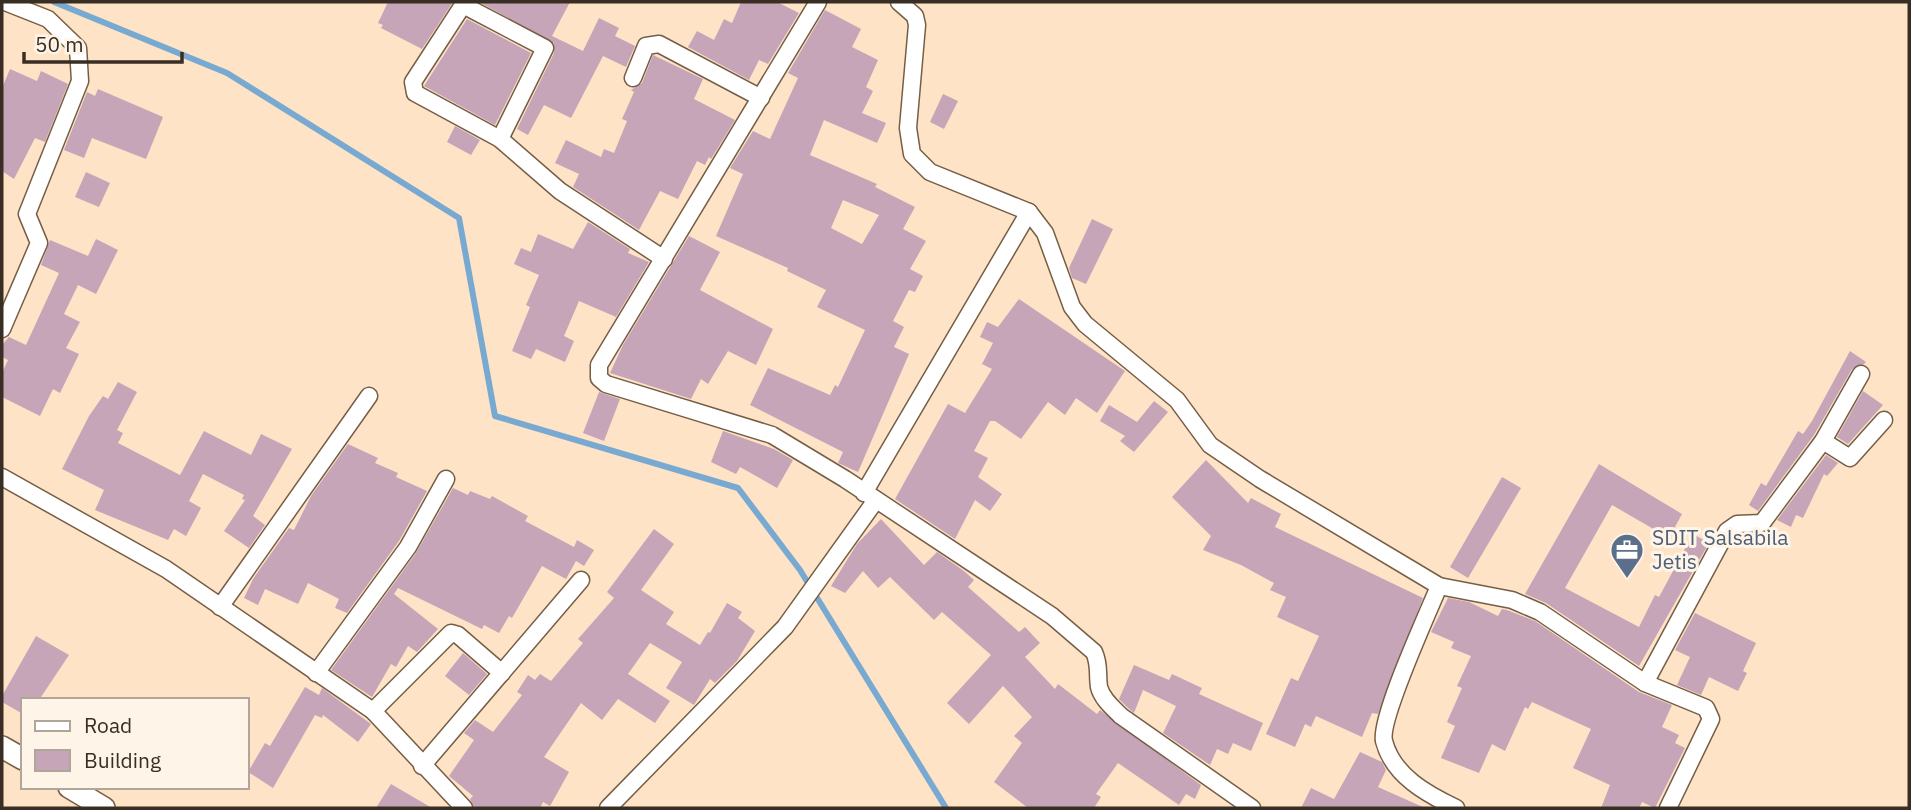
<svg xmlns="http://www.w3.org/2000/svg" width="1911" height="810" font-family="'IBM Plex Sans',sans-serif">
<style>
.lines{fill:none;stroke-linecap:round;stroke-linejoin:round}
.stream{stroke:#78a9d0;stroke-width:6}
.building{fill:#c6a5b8;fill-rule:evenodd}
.minor-casing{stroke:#755e45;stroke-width:19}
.tertiary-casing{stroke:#755e45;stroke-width:24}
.minor{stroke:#fff;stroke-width:16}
.tertiary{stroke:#fff;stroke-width:21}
.labels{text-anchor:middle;stroke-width:6;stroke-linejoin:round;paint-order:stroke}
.service-label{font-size:21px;fill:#4e5e75;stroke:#fff4e8;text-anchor:start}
</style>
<rect width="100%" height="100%" fill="#fee3c7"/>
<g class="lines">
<!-- stream -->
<path class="stream" d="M54,2l173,71 232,145 36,198 243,72 62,82 146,238"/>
</g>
<!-- building -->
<g class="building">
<path d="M388,2h65l-31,47 -41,-21 2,-3 -5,-2z"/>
<path d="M479,2h91l-18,34 31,15 16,-33 20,10 -4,8 20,10 -9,21 -23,-11 -32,62 -27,-13 -16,30 -11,-6 37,-76v-10z"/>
<path d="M741,2h36l22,11 -31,51 -9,-4 -10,20 -61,-33 9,-16 17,9 10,-21 8,4z"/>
<path d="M825,10l36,19 -9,18 26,13 -12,27 7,4 -11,22 24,10 -9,20 -53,-23 -14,35 67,29 -2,3 40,20 -12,22 23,12 -16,28 13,7 -8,16 -6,-2 -16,31 11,6 -10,20 15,7 -51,118 -20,-9 5,-11 -93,-47 18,-37 62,27 5,-10 3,2 27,-57 -48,-23 9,-17 -39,-19 1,-3 -72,-32 27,-62 -13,-6 23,-37 17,8 28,-61 -10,-5zM843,200l36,15 -17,29 -31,-16z"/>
<path d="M467,19l64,34 -36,72 -71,-39z"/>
<path d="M653,55l50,24 -9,20 41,21 -24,39 -2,-2 -4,8 -8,-4 -19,38 -18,-8 -21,39 -66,-43 6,-13 -24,-11 11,-23 35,17 3,-8 10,4 13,-32 -5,-2 12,-27 -3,-2 11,-7z"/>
<path d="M10,69l27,12 4,-10 27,13 -23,58 -10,-4 -21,41 -12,-8v-83z"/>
<path d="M98,89l65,28 -17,42 -54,-21 -8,20 -20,-8 23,-58 8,4z"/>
<path d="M943,94l15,7 -14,28 -14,-7z"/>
<path d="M455,126l25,14 -9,15 -24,-13z"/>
<path d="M86,172l24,11 -11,24 -24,-10z"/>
<path d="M1092,219l21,10 -27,55 -14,-6 -3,-10z"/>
<path d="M588,222l42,27 -2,4 21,9 -33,55 -37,-16 -15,35 10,5 -9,21 -29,-13 -5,10 -19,-8 18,-44 -4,-2 13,-30 -25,-11 7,-16 10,4 7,-18 35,15z"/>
<path d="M689,236l31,16 -20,38 73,39 -17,36 -28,-14 -20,33 -7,-5 -10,20 -81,-26 13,-28z"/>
<path d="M96,239l22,11 -22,44 -18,-9 -14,29 16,8 -14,26 13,6 -19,39 -7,-4 -13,27 -38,-19v-24l6,-13 -6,-3v-12l7,-8 17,8 33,-72 -18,-8 9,-25 38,16z"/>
<path d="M1019,299l106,72 -28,42 -21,-15 -11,17 -17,-13 -27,37 -26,-18h-5l-16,30 14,7 -10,19 24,17 -12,17 -15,-11 -20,39 -60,-40 53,-95 17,9 27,-44 -10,-5 11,-21 -13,-6 7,-15 11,5z"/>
<path d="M1850,351l16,11 -2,2 -12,5 -38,66 -56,76 -9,-6 12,-22 5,3 32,-55 5,3 9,-13z"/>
<path d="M118,382l19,10 -20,38 6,3 -5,10 62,32 24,-44 47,24 10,-21 31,15 -39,67 12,9 -16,23 -25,-17 21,-31 -3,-1 2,-4 -41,-21 -14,27 12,7 -15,28 -12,-7 -6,11 -73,-30 9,-20 -42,-21 27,-53 14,-20 5,3z"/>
<path d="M1863,391l20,14 -35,39 -11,-7z"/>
<path d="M599,392l21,7 -16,42 -21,-8z"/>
<path d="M1154,401l14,11 -34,40 -14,-11 5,-5 -25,-15 9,-16 28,17z"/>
<path d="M723,431l51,18 19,11 -16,28 -37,-21 -4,7 -25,-12z"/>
<path d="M348,444l30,14 -3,5 23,10 -2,4 31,14 -28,50 -52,72 -12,-5 4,-9 -31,-16 -10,21 -33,-15 -7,16 -14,-7 9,-19 36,-51 5,2 17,-34z"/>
<path d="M1826,455l12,8 -11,13 -3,-2 -21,44 -7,-3 -5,12 -14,-7z"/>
<path d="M1206,460l42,43 3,-5 30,16 -6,13 148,71 -45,116 -6,-1 -10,24 -46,-21 -5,11 -6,-3 -10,23 -29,-13 25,-56 7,3 21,-45 -42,-19 9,-20 -16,-7 4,-7 -33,-18 -38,-15 8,-14 -39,-39z"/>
<path d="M1599,464l83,50 -13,24 -57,-33 -47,83 74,39 16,-32 4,2 34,-63 16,9 -70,123 -93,-63 -21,-9z"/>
<path d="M1502,477l19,11 -53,90 -18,-11z"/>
<path d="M453,488l15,7 2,-4 20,8 2,-3 36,20 -3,5 49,26 3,-7 17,10 -10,16 -8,-5 -10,18 -24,-13 -30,52 -3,-2 -10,17 -15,-8 -2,4 -84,-41 -4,6 44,35 -21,23 -9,-6 -12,21 -5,-3 -19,33 -41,-27 85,-117z"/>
<path d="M881,519l43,46 13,-13 27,19 10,9 -6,7 51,45 6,-5 15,16 -15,14 30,32 3,-5 39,30 3,-4 101,75 -6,14 -9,-5 -7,11 -61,-42 -22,31 5,3 -7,11h-66l-34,-26 28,-39 -8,-7 18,-19 -29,-31 -34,38 -22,-21 44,-48 -49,-43 -8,8 -44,-43 -12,11 -15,-17 -18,22 -14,-7 26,-42z"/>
<path d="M654,529l20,15 -33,46 33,22 -8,12 34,21 8,-13 2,1 17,-30 15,9 -4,6 17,13 -18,30 -22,22 -5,-4 -16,26 -28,-17 16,-26 -32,-19 -22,31 42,27 -15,22 -37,-24 -16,21 -21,-17 -37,54 25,15 -19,34 -7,-4 -3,6h-66l-4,-9 3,-3 -24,-20 25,-36 -10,-7 11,-13 18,12 29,-37 -5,-3 11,-17 7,5 5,-6 11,7 32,-38 -5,-4 36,-41 -7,-6z"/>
<path d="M1448,598l21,4 29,14 4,-7 5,1 28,11 104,71 33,13 -10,22 17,8 -4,8 10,5 -30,60 -13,-6 -3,6h-38l9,-23 -37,-17 18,-39 -59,-27 -4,7 -3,-2 -20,44 -13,-7 -13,29 -38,-15 14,-32 -8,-4 15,-34 -5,-2 14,-30 -20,-8 3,-6 -23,-10z"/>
<path d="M1695,613l61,30 -13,28 4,2 -9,18 -29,-14 -8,18 -24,-10 13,-28 -15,-7z"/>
<path d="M36,636l33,19 -30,45h-16v14l-21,-12v-6z"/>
<path d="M463,653l24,21 -18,21 -24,-19z"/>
<path d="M1134,665l35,15 3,-6 30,14 -3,6 64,29 -12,28 -18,-8 -5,11 -11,-5 -7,16 -47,-32 13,-27 -33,-16 -9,23 -6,-5 -9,-9z"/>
<path d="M305,687l14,8 3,-7 49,36 -13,18 -35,-27 -1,3 -7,-3 -42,73 -25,-16 17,-29 5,3z"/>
<path d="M1360,752l22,10 4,8 -8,17 47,21h-124l10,-20 23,11z"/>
<path d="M391,784l41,24h-56z"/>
</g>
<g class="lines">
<defs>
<g id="minor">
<path d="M465,2l-52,80 2,11 85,46 60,52 104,68"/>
<path d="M818,2l-219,363v13l7,6 166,51 73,44 207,137 42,36c6,13 3,22 5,35 3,12 14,21 22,29l131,92"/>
<path d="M899,2l16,14 2,9 -9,103 4,26 18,18 99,40 16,21 27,74 13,17 92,76 33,45 50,34 179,107 73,14 28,12 105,71 61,25 5,11 -43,89"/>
<path d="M463,5l82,43 -45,91"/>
<path d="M633,78l13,-32 13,-2 102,54"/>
<path d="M2,329l37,-86 -12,-29 53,-133 -2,-33 -30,-29 -43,-17"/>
<path d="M1823,441l27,17 34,-38"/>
<path d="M2,477l164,92 207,142 91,97"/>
<path d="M864,493l165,-281"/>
<path d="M1439,586c-11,27 -60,133 -55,155 9,35 43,53 72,67"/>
<path d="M220,607l149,-211"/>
<path d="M316,673l92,-126 38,-68"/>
<path d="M1645,683l82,-152 10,-7 25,-1 61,-82 38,-67"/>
<path d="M373,711l78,-78 7,2 44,38"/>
<path d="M422,766l159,-186"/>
<path d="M608,808l177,-181 91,-127"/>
</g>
<g id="tertiary">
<path d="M2,747l21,12"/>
<path d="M69,787l35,21"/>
</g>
</defs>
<!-- minor casing -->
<use href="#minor" class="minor-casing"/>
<!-- tertiary casing -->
<use href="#tertiary" class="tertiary-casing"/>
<!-- minor -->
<use href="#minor" class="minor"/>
<!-- tertiary -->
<use href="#tertiary" class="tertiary"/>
</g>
<!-- icons -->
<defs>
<symbol id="office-pin" viewBox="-11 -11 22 30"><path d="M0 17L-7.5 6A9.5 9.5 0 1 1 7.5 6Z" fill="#5c6f8a" stroke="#fff4e8"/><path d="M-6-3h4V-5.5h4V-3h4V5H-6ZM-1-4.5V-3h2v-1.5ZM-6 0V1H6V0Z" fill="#fff"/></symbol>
</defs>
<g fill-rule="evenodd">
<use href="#office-pin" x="1608" y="531" width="38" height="52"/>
</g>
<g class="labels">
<!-- service labels -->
<g class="service-label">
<text x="1652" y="545">SDIT Salsabila<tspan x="1652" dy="24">Jetis</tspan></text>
</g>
</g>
<!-- border -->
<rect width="1911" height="810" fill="none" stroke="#382e23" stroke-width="7"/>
<!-- legend -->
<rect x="21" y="698" width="228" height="91" fill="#fff4e8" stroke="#afa599" stroke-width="2"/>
<rect x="35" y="721" width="35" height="10" fill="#ffffff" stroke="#afa599" stroke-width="2"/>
<text x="84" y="733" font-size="21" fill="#382e23">Road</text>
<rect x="35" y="750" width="35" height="21" fill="#c6a5b8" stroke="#afa599" stroke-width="2"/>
<text x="84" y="768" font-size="21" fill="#382e23">Building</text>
<!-- scale -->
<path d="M24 52v10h158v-10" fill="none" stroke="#382e23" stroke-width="3.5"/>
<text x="35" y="52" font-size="21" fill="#382e23" stroke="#fff4e8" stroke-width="5" paint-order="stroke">50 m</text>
</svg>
